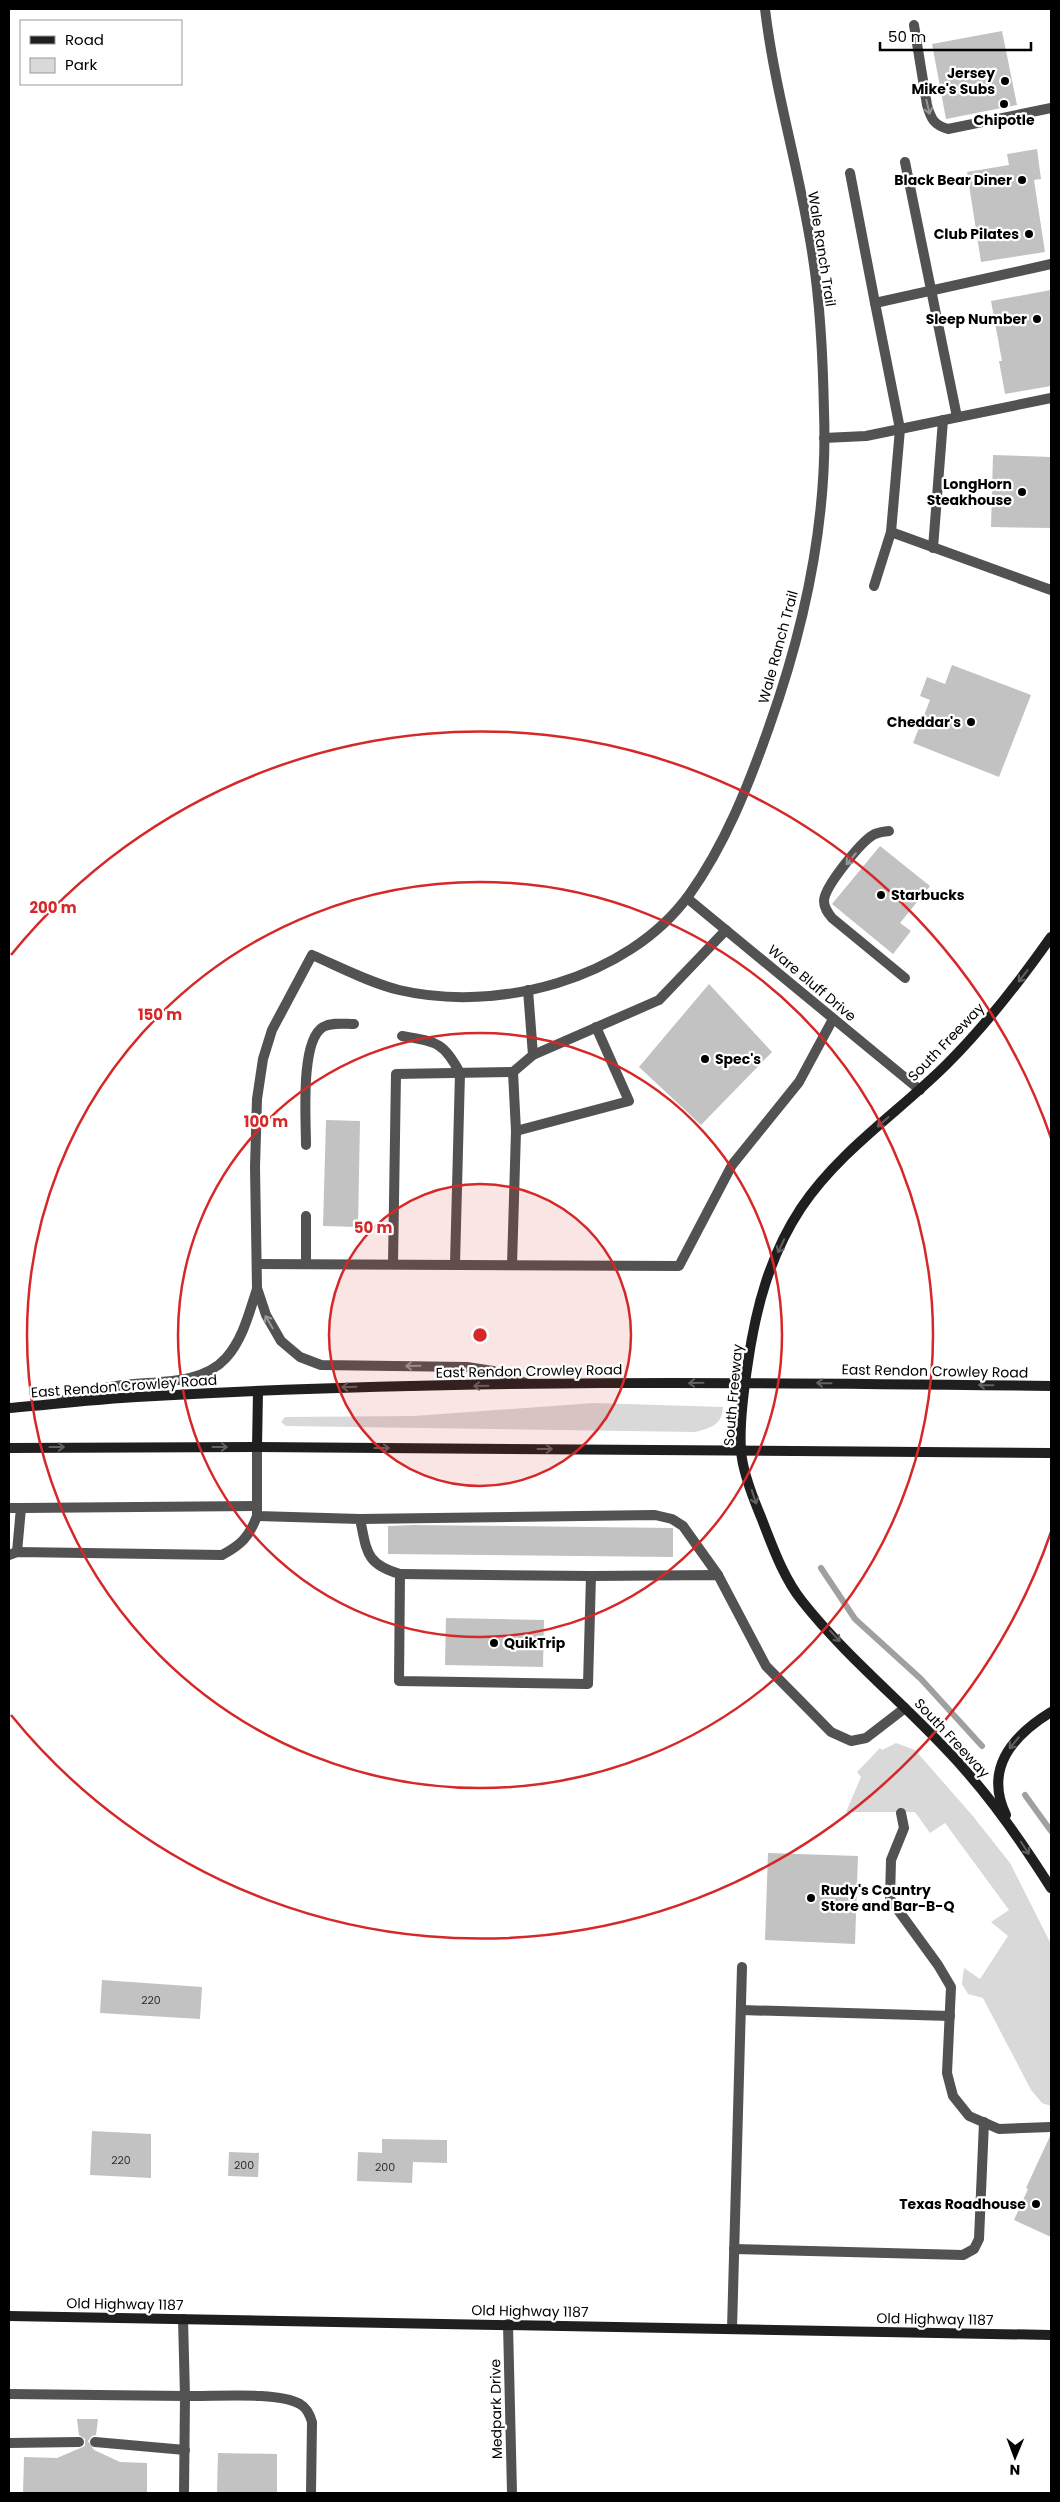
<svg xmlns="http://www.w3.org/2000/svg" width="1060" height="2502" font-family="Poppins,sans-serif">
<style>
.green{fill:#d9d9d9}
.lines{fill:none;stroke-linecap:round;stroke-linejoin:round}
.stream{stroke:#a0a0a0;stroke-width:6}
.building{fill:#c2c2c2}
.lane{stroke:#525252;stroke-width:10}
.street{stroke:#525252;stroke-width:10}
.secondary{stroke:#1f1f1f;stroke-width:10}
.oneway{stroke:#979797}
.oneway2{stroke:#626262}
.ring{fill:none;stroke:#d62828;stroke-width:2.5}
.poi-dot{fill:#000;stroke:#fff;stroke-width:2}
.labels{text-anchor:middle;stroke-width:4.5;stroke-linejoin:round;paint-order:stroke}
.number-label{font-size:11px;fill:#303030}
.poi-label{font-size:14px;font-weight:bold;fill:#000;stroke:#fff;text-anchor:end}
.street-label{font-size:14px;fill:#000;stroke:#fff}
.centre{fill:#d62828;stroke:#fff;stroke-width:2.5}
.ring-label{font-size:15px;text-anchor:middle;font-weight:bold;fill:#d62828;stroke:#fff;stroke-width:4.5;stroke-linejoin:round;paint-order:stroke}
</style>
<rect width="100%" height="100%" fill="#fff"/>
<!-- green -->
<g class="green">
<path d="M594,1403l129,4c-1,18 -12,21 -28,25l-409,-6 -5,-4 4,-5 129,-1z"/>
<path d="M896,1743l19,7 57,65 38,48 41,81v162l-9,-3 -11,-13 -48,-92 -15,-4 -6,-10 2,-16 16,11 28,-43 -17,-14 18,-12 -64,-87 -15,10 -15,-21h-69l15,-35 -4,-5 23,-24 2,2z"/>
</g>
<g class="lines">
<!-- stream -->
<g class="stream">
<path d="M821,1568l34,51 66,60 61,67"/>
<path d="M1025,1795l26,36"/>
</g>
</g>
<!-- building -->
<g class="building">
<path d="M1002,31l15,74 -71,14 -14,-75z"/>
<path d="M1037,149l4,30 -7,1 11,72 -64,10 -14,-90 42,-7 -2,-11z"/>
<path d="M1051,290v96l-46,8 -6,-33h3l-11,-60z"/>
<path d="M993,455l58,2v71l-60,-1z"/>
<path d="M952,665l79,30 -32,82 -86,-34 17,-43 -10,-4 7,-19 18,7z"/>
<path d="M880,846l50,40 -30,37 11,8 -18,23 -61,-50z"/>
<path d="M709,984l63,68 -71,73 -62,-58z"/>
<path d="M326,1120l34,1 -2,106 -35,-1z"/>
<path d="M414,1525l259,3v29l-285,-3v-28z"/>
<path d="M446,1618l98,2 -1,47 -98,-2z"/>
<path d="M768,1853l90,3 -3,88 -90,-4z"/>
<path d="M102,1980l100,7 -2,32 -100,-6z"/>
<path d="M92,2131l59,3v44l-61,-3z"/>
<path d="M1051,2134v103l-37,-17 14,-31 -2,-1z"/>
<path d="M382,2139l65,1v23l-34,-1 -1,21 -55,-2 1,-29 24,1z"/>
<path d="M229,2152l30,1 -1,24 -30,-1z"/>
<path d="M77,2419h21l-2,16 -4,1 -4,5 6,9 26,12 27,1v30h-124l1,-36 33,1 28,-12v-7l-6,-4z"/>
<path d="M218,2453l59,1v39h-60z"/>
</g>
<g class="lines">
<!-- lane -->
<g class="lane">
<path d="M914,25l13,80c4,14 7,20 21,24l103,-21"/>
<path d="M905,162l52,255"/>
<path d="M850,173l25,130 176,-39"/>
<path d="M875,303l25,126 -9,103"/>
<path d="M824,438l42,-2 185,-38"/>
<path d="M933,548l10,-128"/>
<path d="M874,586l17,-54 160,58"/>
<path d="M889,831c-6,1 -11,1 -16,4 -12,7 -49,52 -49,66 0,7 4,12 8,17l73,60"/>
<path d="M528,990l5,65 -20,17 3,59 113,-30 -33,-74"/>
<path d="M402,1036c34,6 41,5 58,37l-5,191"/>
<path d="M533,1055l126,-55 67,-70"/>
<path d="M306,1145c0,-26 -6,-104 17,-118 9,-5 21,-3 31,-3"/>
<path d="M257,1264l422,2 53,-101 67,-83 34,-63"/>
<path d="M306,1264v-48"/>
<path d="M393,1264l3,-190 117,-2"/>
<path d="M512,1265l4,-134"/>
<path d="M257,1447v69l103,3c7,32 5,45 40,55l-1,107 189,3 3,-108 127,-1 48,91 65,66 20,9 15,-3 39,-30"/>
<path d="M9,1508h12"/>
<path d="M360,1519l295,-4 17,4 11,7 35,49"/>
<path d="M17,1552l4,-44 235,-2"/>
<path d="M9,1555l8,-3 205,3c19,-10 27,-18 35,-39"/>
<path d="M400,1574l191,2"/>
<path d="M901,1813l3,15 -13,32 -1,39 48,66 13,22 -4,86 6,23 16,20 30,13 52,-2"/>
<path d="M741,2010l209,6"/>
<path d="M734,2249l229,6 11,-6 5,-10 5,-117"/>
<path d="M183,2319l2,77c29,1 91,-5 115,8 7,4 10,11 12,18l-1,71"/>
<path d="M732,2329l10,-362"/>
<path d="M9,2394l176,2 -1,97"/>
<path d="M95,2442l90,8"/>
<path d="M9,2443l70,-1"/>
</g>
<!-- street -->
<g class="street">
<path d="M687,898l233,192"/>
<path d="M525,1383l-32,-12 -26,-4 -146,-2 -21,-8 -19,-16 -15,-26 -9,-27 -2,-121 2,-68 6,-40 9,-29 40,-75c28,12 58,28 87,35 98,23 228,-10 290,-95 36,-50 60,-111 80,-168 36,-101 59,-208 55,-315 -1,-51 -3,-103 -11,-154 -12,-83 -38,-165 -48,-249"/>
<path d="M61,1401c18,-6 36,-12 55,-15 35,-6 84,1 110,-28 17,-19 23,-45 31,-69"/>
<path d="M508,2324l4,169"/>
</g>
<!-- secondary -->
<g class="secondary">
<path d="M1051,937c-31,44 -65,88 -104,127 -48,48 -107,86 -146,144 -31,47 -45,99 -53,154 -4,26 -9,61 -7,88 1,19 12,48 20,67 11,28 22,60 41,84 48,61 112,110 163,169 33,37 60,77 86,118"/>
<path d="M9,1408c48,-4 97,-10 146,-12 298,-17 598,-14 896,-10"/>
<path d="M257,1447l1,-56"/>
<path d="M9,1448l248,-1 794,6"/>
<path d="M1006,1815c-22,-46 6,-79 45,-103"/>
<path d="M9,2316l1042,19"/>
</g>
</g>
<!-- one-way arrows -->
<defs><path id="oneway-shaft" d="M-6 0H5M1.5-3L5.5 0L1.5 3" fill="none" stroke-width="1.6" stroke-linecap="round" stroke-linejoin="round" transform="scale(1.25)"/></defs>
<g class="oneway">
<use href="#oneway-shaft" transform="translate(928 107) rotate(77)"/>
<use href="#oneway-shaft" transform="translate(851 859) rotate(130)"/>
<use href="#oneway-shaft" transform="translate(269 1322) rotate(-120)"/>
<use href="#oneway-shaft" transform="translate(413 1366) rotate(179)"/>
</g>
<g class="oneway2">
<use href="#oneway-shaft" transform="translate(1023 976) rotate(128)"/>
<use href="#oneway-shaft" transform="translate(883 1122) rotate(139)"/>
<use href="#oneway-shaft" transform="translate(781 1246) rotate(115)"/>
<use href="#oneway-shaft" transform="translate(696 1383) rotate(179)"/>
<use href="#oneway-shaft" transform="translate(824 1383) rotate(-179)"/>
<use href="#oneway-shaft" transform="translate(986 1385) rotate(-179)"/>
<use href="#oneway-shaft" transform="translate(481 1386) rotate(179)"/>
<use href="#oneway-shaft" transform="translate(349 1387) rotate(178)"/>
<use href="#oneway-shaft" transform="translate(57 1447)"/>
<use href="#oneway-shaft" transform="translate(220 1447)"/>
<use href="#oneway-shaft" transform="translate(382 1448)"/>
<use href="#oneway-shaft" transform="translate(545 1449)"/>
<use href="#oneway-shaft" transform="translate(754 1497) rotate(72)"/>
<use href="#oneway-shaft" transform="translate(835 1636) rotate(47)"/>
<use href="#oneway-shaft" transform="translate(1014 1743) rotate(130)"/>
<use href="#oneway-shaft" transform="translate(1025 1848) rotate(57)"/>
</g>
<!-- distance rings -->
<circle cx="480" cy="1335" r="151" fill="#d62828" fill-opacity=".12"/>
<g class="ring">
<circle cx="480" cy="1335" r="151"/>
<circle cx="480" cy="1335" r="302"/>
<circle cx="480" cy="1335" r="453"/>
<path d="M1051 1532A604 604 0 0 1 11 1715M11 955A604 604 0 0 1 1051 1138"/>
</g>
<!-- markers -->
<g class="poi-dot">
<circle cx="1005" cy="81" r="5"/>
<circle cx="1004" cy="104" r="5"/>
<circle cx="1022" cy="180" r="5"/>
<circle cx="1029" cy="234" r="5"/>
<circle cx="1037" cy="319" r="5"/>
<circle cx="1022" cy="492" r="5"/>
<circle cx="971" cy="722" r="5"/>
<circle cx="881" cy="895" r="5"/>
<circle cx="705" cy="1059" r="5"/>
<circle cx="494" cy="1643" r="5"/>
<circle cx="811" cy="1898" r="5"/>
<circle cx="1036" cy="2204" r="5"/>
</g>
<g class="labels">
<!-- number labels -->
<g class="number-label">
<text x="151" y="2004">220</text>
<text x="121" y="2164">220</text>
<text x="244" y="2169">200</text>
<text x="385" y="2171">200</text>
</g>
<!-- poi labels -->
<g class="poi-label">
<text x="995" y="78">Jersey<tspan x="995" dy="16">Mike's Subs</tspan></text>
<text x="1004" y="125" text-anchor="middle">Chipotle</text>
<text x="1012" y="185">Black Bear Diner</text>
<text x="1019" y="239">Club Pilates</text>
<text x="1027" y="324">Sleep Number</text>
<text x="1012" y="489">LongHorn<tspan x="1012" dy="16">Steakhouse</tspan></text>
<text x="961" y="727">Cheddar's</text>
<text x="891" y="900" text-anchor="start">Starbucks</text>
<text x="715" y="1064" text-anchor="start">Spec's</text>
<text x="504" y="1648" text-anchor="start">QuikTrip</text>
<text x="821" y="1895" text-anchor="start">Rudy's Country<tspan x="821" dy="16">Store and Bar-B-Q</tspan></text>
<text x="1026" y="2209">Texas Roadhouse</text>
</g>
<!-- street labels -->
<g class="street-label">
<text transform="translate(822 249) rotate(81)" y="5">Wale Ranch Trail</text>
<text transform="translate(778 647) rotate(-75)" y="5">Wale Ranch Trail</text>
<text transform="translate(812 983) rotate(40)" y="5">Ware Bluff Drive</text>
<text transform="translate(946 1042) rotate(-46)" y="5">South Freeway</text>
<text transform="translate(529 1371) rotate(-1)" y="5">East Rendon Crowley Road</text>
<text transform="translate(935 1371) rotate(1)" y="5">East Rendon Crowley Road</text>
<text transform="translate(124 1386) rotate(-4)" y="5">East Rendon Crowley Road</text>
<text transform="translate(733 1395) rotate(-85)" y="5">South Freeway</text>
<text transform="translate(952 1738) rotate(47)" y="5">South Freeway</text>
<text transform="translate(125 2304) rotate(1)" y="5">Old Highway 1187</text>
<text transform="translate(530 2311) rotate(1)" y="5">Old Highway 1187</text>
<text transform="translate(935 2319) rotate(1)" y="5">Old Highway 1187</text>
<text transform="translate(496 2409) rotate(-91)" y="5">Medpark Drive</text>
</g>
</g>
<circle cx="480" cy="1335" r="8" class="centre"/>
<g class="ring-label">
<text x="53" y="913">200 m</text>
<text x="160" y="1020">150 m</text>
<text x="266" y="1127">100 m</text>
<text x="373" y="1233">50 m</text>
</g>
<!-- border -->
<rect width="1060" height="2502" fill="none" stroke="#000000" stroke-width="20"/>
<!-- legend -->
<rect x="20" y="20" width="162" height="65" fill="#ffffff" stroke="#999999"/>
<rect x="30" y="36" width="25" height="8" fill="#1f1f1f" stroke="#999999"/>
<text x="65" y="45" font-size="15" fill="#000000">Road</text>
<rect x="30" y="58" width="25" height="15" fill="#d9d9d9" stroke="#999999"/>
<text x="65" y="70" font-size="15" fill="#000000">Park</text>
<!-- north arrow -->
<g transform="translate(1015 2457) rotate(181)" stroke="#ffffff" stroke-width="4" paint-order="stroke">
<path d="M0-4L9 19L0 12L-9 19Z" fill="#000000"/>
<text y="-8" font-size="14" font-weight="bold" text-anchor="middle" fill="#000000">N</text>
</g>
<!-- scale -->
<path d="M880 42v8h151v-8" fill="none" stroke="#000000" stroke-width="2.5"/>
<text x="888" y="42" font-size="15" fill="#000000" stroke="#ffffff" stroke-width="4" paint-order="stroke">50 m</text>
</svg>
